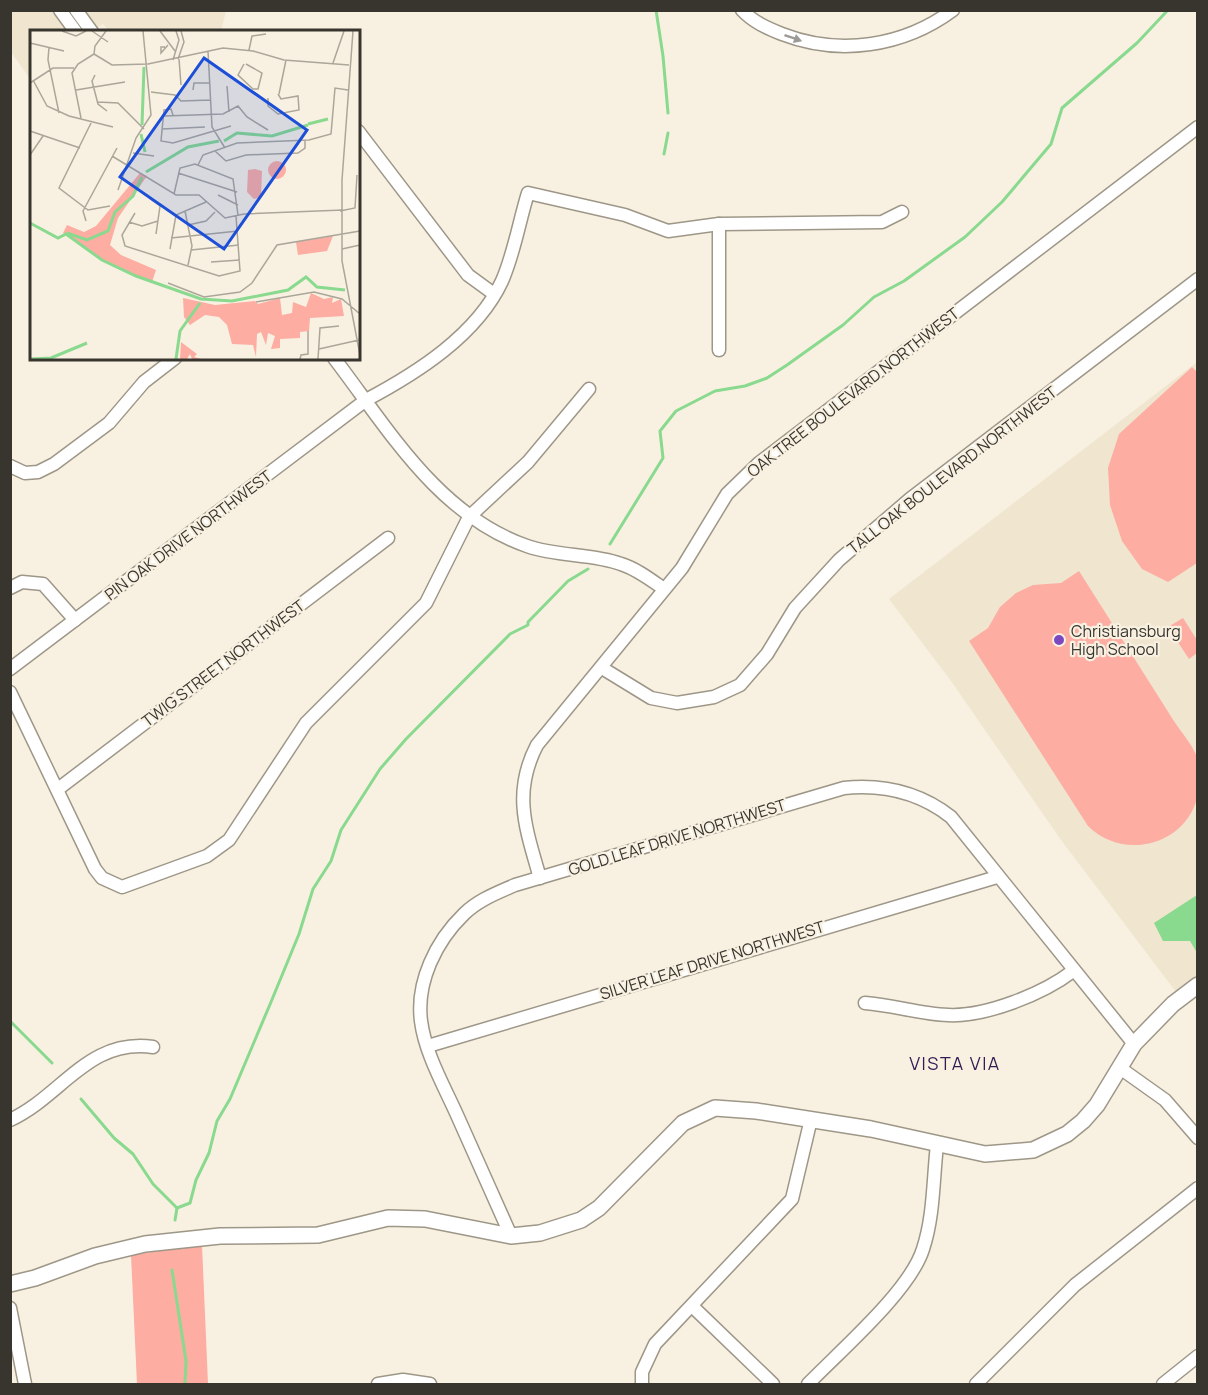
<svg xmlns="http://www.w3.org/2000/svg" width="1208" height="1395" font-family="Manrope,sans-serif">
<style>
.built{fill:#f0e5cf}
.green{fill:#fdada2}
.water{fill:#89d98f}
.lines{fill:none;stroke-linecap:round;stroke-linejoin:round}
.stream{stroke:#89d98f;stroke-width:3}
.minor-casing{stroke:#9e9788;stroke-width:15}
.tertiary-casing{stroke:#9e9788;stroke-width:18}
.minor{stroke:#fff;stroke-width:12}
.tertiary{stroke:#fff;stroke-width:15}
.oneway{fill:#9c9a97}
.poi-dot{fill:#7b48c0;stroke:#f8f1e1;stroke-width:2}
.labels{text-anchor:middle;stroke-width:4.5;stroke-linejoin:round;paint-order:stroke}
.street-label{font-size:16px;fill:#38352f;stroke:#f8f1e1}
.poi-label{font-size:16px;fill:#38352f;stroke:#f8f1e1;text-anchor:start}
.neighbourhood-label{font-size:18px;letter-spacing:1.5px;fill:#331b54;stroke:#f8f1e1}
.inset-river{fill:none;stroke:#89d98f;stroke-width:3}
.inset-road{fill:none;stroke:#aba69a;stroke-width:1.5}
.view{fill:#1d4ed8;fill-opacity:0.15;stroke:#1d4ed8;stroke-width:3}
.inset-edge{fill:none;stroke:#38352f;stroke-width:3}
</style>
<rect width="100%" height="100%" fill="#f8f1e1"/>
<!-- built -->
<g class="built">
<path d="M11,11h215l-5,20h-112l-6,-7 -10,7 -61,1 -1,48 -20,-28z"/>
<path d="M1197,362v614l-21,16 -115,-152 -110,-159 -62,-82z"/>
</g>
<!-- green -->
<g class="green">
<path d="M1192,367l6,6 -1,190 -29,19 -26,-13 -20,-28 -12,-36 -2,-37 11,-34z"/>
<path d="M1079,571c31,49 62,98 93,147 7,12 24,30 26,43 1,12 2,30 -2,41 -16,46 -75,57 -108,24l-119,-185 19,-13 12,-21 16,-14 17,-8 28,-2z"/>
<path d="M1183,618l14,22v13l-8,6 -21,-32z"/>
<path d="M202,1245l6,139h-71l-6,-129z"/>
</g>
<!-- water -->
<path class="water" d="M1197,895v55l-1,1 -6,-10h-27l-9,-18z"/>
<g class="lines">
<!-- stream -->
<g class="stream">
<path d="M656,10l7,46 5,57"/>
<path d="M664,154l4,-21"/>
<path d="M610,544l53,-86 -3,-27 16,-20 39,-20 30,-5 22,-8 20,-13 56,-40 31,-28 30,-16 61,-44 37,-35 49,-58 11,-36 75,-65 31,-33"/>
<path d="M10,1021l42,42"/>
<path d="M81,1099l33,39 19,16 20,30 24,24"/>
<path d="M177,1208l13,-5 6,-23 13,-27 8,-32 13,-22 41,-97 28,-68 14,-45 18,-28 10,-31 39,-61 26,-30 104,-105 18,-9v-3l40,-41 20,-12"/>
<path d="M175,1220l2,-12"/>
<path d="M172,1270l14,91 -1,23"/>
</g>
<defs>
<g id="minor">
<path d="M60,10l16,22"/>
<path d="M76,10l16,22"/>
<path d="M742,10c11,12 25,18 40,24 57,22 121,13 171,-24"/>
<path d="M358,131l110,144 26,19"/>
<path d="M719,350v-126"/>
<path d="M334,358c55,72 104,157 193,188 31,11 64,7 94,18 16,5 30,16 43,25"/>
<path d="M10,466l15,7 13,-1 16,-8 55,-41 35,-41 31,-24"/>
<path d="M10,588l12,-6 21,2 32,36"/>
<path d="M602,668l49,30 26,5 37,-6 26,-12 27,-31 28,-46 44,-48 71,-61 288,-220"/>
<path d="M10,669l356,-269c51,-27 111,-65 136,-119 12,-27 17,-59 26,-88l97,22 43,16 51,-7 163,-2 20,-10"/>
<path d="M10,692l85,177 7,9 20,9 85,-31 22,-16 77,-117 120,-120 43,-86 59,-55 61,-73"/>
<path d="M58,789l330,-251"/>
<path d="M540,878c-14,-49 -28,-85 -3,-133l145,-177 45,-74 32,-31 439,-336"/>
<path d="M865,1003c28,2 55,11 83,12 37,2 95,-21 125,-44"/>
<path d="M428,1046l569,-169"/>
<path d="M1120,1068l45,32 33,38"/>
<path d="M10,1120c52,-24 78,-82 143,-73"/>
<path d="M511,1236c-18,-40 -36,-81 -54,-121 -13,-29 -32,-62 -36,-94 -5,-39 15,-80 43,-107 14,-14 33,-21 51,-29l329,-97c40,-4 75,4 107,29l183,227"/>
<path d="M692,1306l81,78"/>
<path d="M10,1308l15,76"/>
<path d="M378,1384l25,-4 27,4"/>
<path d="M642,1384v-12l13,-28 137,-145 19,-80"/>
<path d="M808,1384c32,-33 102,-93 115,-135 11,-33 10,-70 14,-104"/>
<path d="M976,1384l99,-99 123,-97"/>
<path d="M1163,1384l35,-28"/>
</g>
<path id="tertiary" d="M10,1284l25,-6 60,-22 50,-12 75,-8 98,-1 70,-17 37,1 86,17 29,-3 41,-13 18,-12 84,-85 32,-15 41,3 115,18 114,25 48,-4 34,-16 16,-13 14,-16 37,-61 39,-40 25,-19"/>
</defs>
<!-- minor casing -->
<use href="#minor" class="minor-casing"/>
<!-- tertiary casing -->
<use href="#tertiary" class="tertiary-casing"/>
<!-- minor -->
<use href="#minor" class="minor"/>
<!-- tertiary -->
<use href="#tertiary" class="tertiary"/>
</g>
<!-- one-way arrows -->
<defs><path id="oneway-solid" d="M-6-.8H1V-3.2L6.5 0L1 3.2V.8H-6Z" transform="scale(1.5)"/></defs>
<use class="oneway" href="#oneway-solid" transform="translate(793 38) rotate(19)"/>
<!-- markers -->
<circle class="poi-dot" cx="1059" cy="640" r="6"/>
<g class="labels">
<!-- street labels -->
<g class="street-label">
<text transform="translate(853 392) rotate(-38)" y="6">OAK TREE BOULEVARD NORTHWEST</text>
<text transform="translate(952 470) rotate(-38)" y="6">TALL OAK BOULEVARD NORTHWEST</text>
<text transform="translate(188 535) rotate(-37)" y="6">PIN OAK DRIVE NORTHWEST</text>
<text transform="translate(223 663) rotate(-37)" y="6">TWIG STREET NORTHWEST</text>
<text transform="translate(677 837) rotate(-17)" y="6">GOLD LEAF DRIVE NORTHWEST</text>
<text transform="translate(712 960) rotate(-17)" y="6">SILVER LEAF DRIVE NORTHWEST</text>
</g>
<!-- poi labels -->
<g class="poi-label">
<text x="1071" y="637">Christiansburg<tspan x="1071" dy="18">High School</tspan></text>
</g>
<!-- neighbourhood labels -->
<g class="neighbourhood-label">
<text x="955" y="1070">VISTA VIA</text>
</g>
</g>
<!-- overview -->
<g transform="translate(30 30)">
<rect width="330" height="330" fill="#f8f1e1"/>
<path d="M238 140a9 9 0 1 1 18 0a9 9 0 1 1-18 0ZM225,139l7,2 -1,26 -7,2 -7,-7 1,-22zM110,143l7,3 -29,42 -8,27 11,10 35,15 -4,12 -49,-21 -40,-28 4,-8 17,7 12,-6zM303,206l-6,15 -29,4 -2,-13zM281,263l13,6 9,-2 -1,6 9,-4 3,17 -34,2 -1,13 -9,1v6l-20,1v9l-9,1 4,-13 -7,-3 -2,12 -5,-13 -4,2 -1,23 -3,-12 -21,-1 -5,-19 -8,-8 -14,-2 -15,10 -6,-8 -1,-19 32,7 40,-4 3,3 22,-6 2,17 10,-2 1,-11 13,5zM151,312l16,12 -3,3 7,2h-9l-2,-5 -3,5h-7z" fill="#fdada2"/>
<path class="inset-river" d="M278,94l20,-5M112,95l2,-58M111,104l4,18M194,111l13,-8 35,3 36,-11M116,142l42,-25 31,-6M0,193l28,15 8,-4 36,26 34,16 65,23 31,2 56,-11 18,-13 11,10 28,3M37,203l20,7 21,-9 7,-19 18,-16 9,-19M0,329l21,-1 36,-15M146,329l4,-28 20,-28"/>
<path class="inset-road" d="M32,1l14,5 10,-5M62,1l16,11M130,1l15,20M323,1l-11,149v81l18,94M0,13l34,8M19,17l-1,13 11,53M135,17h-4v6l7,-8M219,20l3,-14 14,-2M178,21l4,76 13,21M64,24l1,-8 11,-15M148,29l6,-17 -3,-11M149,29l2,26M143,30l6,-20 -3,-9M303,33l11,-32M214,34l-6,11 15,14h5l4,-16 -16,-9M65,45l-3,6 6,23 9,7M3,50l14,26 22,10 44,11M0,53l23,-15h21M197,56l2,26M46,60l49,-8M163,60l1,-7h16M121,62l24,3 6,6 30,-1M249,64l7,-34M238,68v8l10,8 21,-4 -1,-14 -17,3 -3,-5M68,72l20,1 26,26M143,85l-2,-6 -7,1 -3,31 12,2 58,-17M134,86l59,-2 15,-8 9,11 21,13M51,88l-9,-45 6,-9 16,-10 18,11 36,-1 75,-16 30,3 31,9 65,5M62,91l-33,67 29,22 22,-4M132,99l43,-2M0,101l50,17M185,121l11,10 20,-6 52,-2 7,-5v-8M103,123l21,3M0,125l13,-19M82,126l64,39h23l26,23 19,-4 99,-4M168,135l5,-10 34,-12 72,-3 22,-6 4,-46 13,2M148,143l59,19M88,160l18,-52 15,-23 -8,-84M144,164l6,-26 15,-4 38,15 5,36M188,165l20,10M119,168l11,8 -4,28M155,181l7,35 -4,19M310,181l15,-3 2,-33M105,183l-13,22 3,11 94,30 21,-5 -4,-55M56,191l-3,-10 34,-63M99,192l13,4 16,-5M158,195l18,-4 9,-9M141,208l67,-7M140,219l6,-34 30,-13M312,219l18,-4M161,220l48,-5M181,232l29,-2M138,253l36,14 36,-5 12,-9 25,-38 83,-14M226,272l58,-10 28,7 18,15M289,319l40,-9M270,329l1,-4 7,-1v-23M288,329l2,-31 19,-2"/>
<path class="view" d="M174,28l103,72 -83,119 -104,-72z"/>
<rect width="330" height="330" class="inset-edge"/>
</g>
<!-- border -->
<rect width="1208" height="1395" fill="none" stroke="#38352f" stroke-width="24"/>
</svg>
